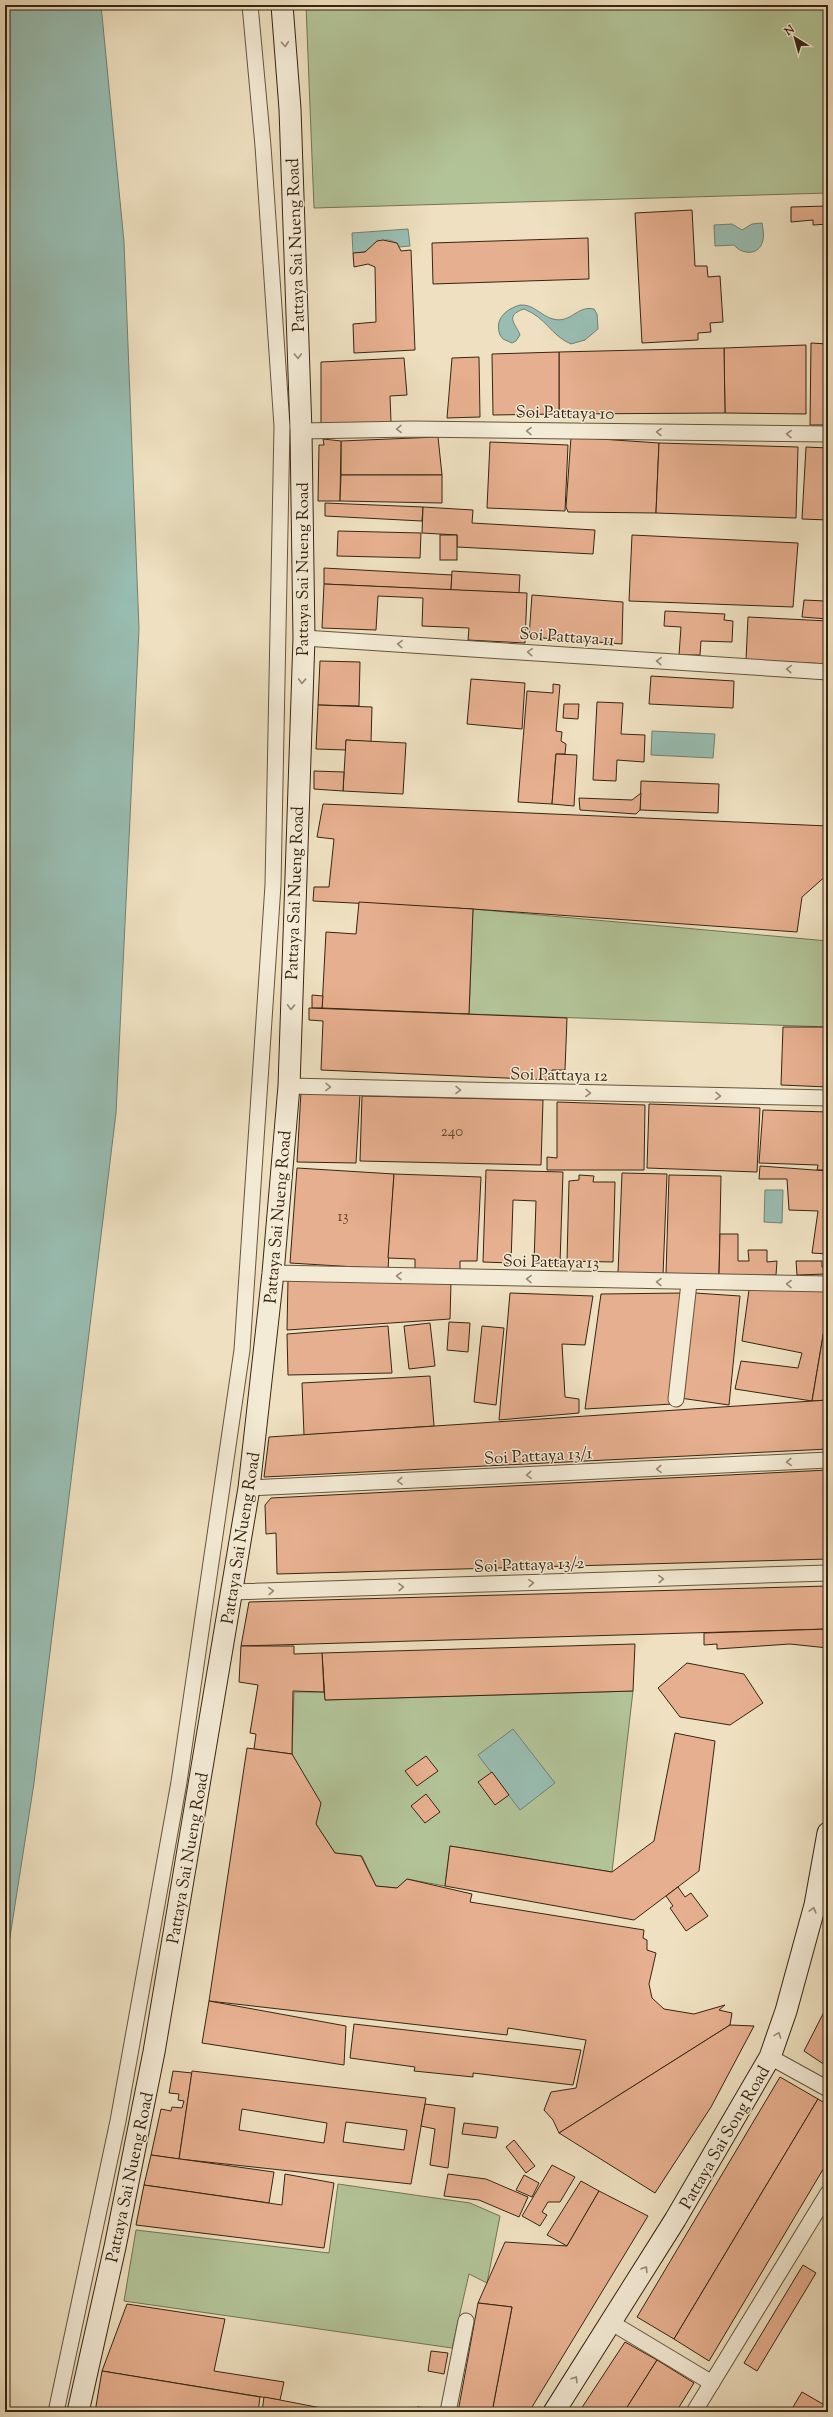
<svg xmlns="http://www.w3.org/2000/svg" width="833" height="2417" font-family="'Sorts Mill Goudy',serif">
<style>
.green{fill:#b2c397;stroke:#747454}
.water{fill:#99bdb2;stroke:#728072}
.building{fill:#e6af8f;stroke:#372511;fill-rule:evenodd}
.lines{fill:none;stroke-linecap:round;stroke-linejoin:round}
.street-casing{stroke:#65543d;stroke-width:17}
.secondary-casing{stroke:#372511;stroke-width:23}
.street{stroke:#f4ebd6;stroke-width:15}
.secondary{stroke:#f4ebd6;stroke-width:21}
.oneway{stroke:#968874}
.labels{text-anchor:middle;stroke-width:3;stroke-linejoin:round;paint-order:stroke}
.number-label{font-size:15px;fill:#634830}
.street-label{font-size:17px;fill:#372511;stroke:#f4ebd6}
</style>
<rect width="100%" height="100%" fill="#eee0c0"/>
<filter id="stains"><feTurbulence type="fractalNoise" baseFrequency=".005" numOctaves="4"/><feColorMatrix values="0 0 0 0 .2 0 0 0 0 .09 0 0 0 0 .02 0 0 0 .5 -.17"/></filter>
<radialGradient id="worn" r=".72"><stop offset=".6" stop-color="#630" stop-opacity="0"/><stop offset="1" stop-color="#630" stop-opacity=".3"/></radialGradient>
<!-- green -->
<g class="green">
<path d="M306,5h522v188l-514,15z"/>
<path d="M473,909l355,32v86l-359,-13z"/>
<path d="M633,1691l-21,181 -162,-26 -5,40 -38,-7 -10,9 -21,-2 -14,-30 -27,-3 -19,-29 -24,-70 2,-62h30l1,8z"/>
<path d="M338,2184l132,19 30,13 -13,67 -18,-9 -17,74 -328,-47 12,-71 193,23z"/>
</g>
<!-- water -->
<g class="water">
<path d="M5,5h96l23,237 15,387 -23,484 -82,670 -29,186z"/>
<path d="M762,223c1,5 2,12 1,17 -3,16 -21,15 -29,5l-19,1 -1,-21 18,-1 10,6 10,-6z"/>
<path d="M408,229l2,17 -11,1c-11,-15 -23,-2 -33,4 -4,2 -9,1 -13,2l-1,-20z"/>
<path d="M520,305c14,-1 21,11 33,14 18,5 24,-14 41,-10l3,5 1,15 -13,11 -14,4c-21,-9 -24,-26 -47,-35 -21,7 -7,16 -4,26l-4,6 -4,2 -9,-4 -3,-4c-6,-16 6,-26 20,-30z"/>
<path d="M652,731l63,3 -2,24 -62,-3z"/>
<path d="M765,1190h18l-1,33 -18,-1z"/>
<path d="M513,1729l42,54 -35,27 -42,-55z"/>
</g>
<!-- building -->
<g class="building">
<path d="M828,206v18l-15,1v-5l-22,2v-15z"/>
<path d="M692,210l3,56h12l1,11 12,-1 3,46 -13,1 1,9 -13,1v7l-56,3 -7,-130z"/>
<path d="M588,238l1,41 -156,5 -1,-41z"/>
<path d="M383,240l14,3 4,8 10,-1 4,100 -61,3 -1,-29 23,-2 -1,-55 -7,-3 -14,3 -1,-14 12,-1 12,-11z"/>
<path d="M811,343l17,1v81h-18z"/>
<path d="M806,345v69l-81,-1 -1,-65z"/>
<path d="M724,348l1,65 -166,1v-62z"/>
<path d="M559,352v62l-66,1 -1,-61z"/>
<path d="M479,357l1,60 -33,1 5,-60z"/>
<path d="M404,358l3,37 -17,1 1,26 -70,3v-63z"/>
<path d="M438,437l4,38h-101v-34z"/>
<path d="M571,437l88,6 -3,70 -88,-1 -2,-5z"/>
<path d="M323,439l18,2 -1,60h-22l1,-56h5z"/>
<path d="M490,442l78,3 -3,66 -78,-3z"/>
<path d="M659,443l139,4 -2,71 -140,-5z"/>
<path d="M806,447l22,1v72l-26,-1z"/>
<path d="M341,475h101v28l-102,-2z"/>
<path d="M325,503l98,4 -1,14 -97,-5z"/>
<path d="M423,507l50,3 -1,13 123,7 -2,24 -136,-7v-12l-35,-2z"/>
<path d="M338,531l83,2 -1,25 -83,-2z"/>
<rect x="440" y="535" width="17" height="25"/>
<path d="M632,535l166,8 -5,64 -164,-6z"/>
<path d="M324,568l128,7 -1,15 -127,-6z"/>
<path d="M452,571l68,4 -1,18 -68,-3z"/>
<path d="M324,584l203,9 -2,50 -57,-3 1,-12 -47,-2 1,-28 -45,-2 -2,34 -54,-2z"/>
<path d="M532,595l91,7 -1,42 -93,-7z"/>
<path d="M804,600l21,1v7h3v11l-26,-2z"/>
<path d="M665,611l60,3 -1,6 9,1 -1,21 -31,-1 -1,14h-21l2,-28 -17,-1z"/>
<path d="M748,617l80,4v43l-82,-4z"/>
<path d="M320,661l40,1 -1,44 -41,-1z"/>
<path d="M651,676l83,5 -1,27 -84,-4z"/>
<path d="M471,679l54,4 -3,46 -55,-5z"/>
<path d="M553,684l7,1 -4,46 6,1 -1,9 5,3 -1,10h-9l-4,50 -34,-2 9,-111 26,2z"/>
<path d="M597,702l26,1 -2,31 24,1 -1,27 -27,-2 -1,21 -23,-1z"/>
<path d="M564,704h15l-1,15 -15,-1z"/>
<path d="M318,705l54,2 -1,35 -25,-2v10l-30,-1z"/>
<path d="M346,740l60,3 -3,51 -60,-3z"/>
<path d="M556,754l21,1 -3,51 -22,-2z"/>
<path d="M314,771l30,1 -1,19 -29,-2z"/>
<path d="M641,781l78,3 -1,29 -78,-3z"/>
<path d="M641,793l-1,17 -4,4 -56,-4 -1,-12 53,2z"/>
<path d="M323,804l505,22v48l-26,23 -5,35 -324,-23 -160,-8 1,-14h15l5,-48 -17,-2z"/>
<path d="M359,902l114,7 -4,105 -147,-6 4,-76 30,2z"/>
<path d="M312,995l11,1 -1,12h-10z"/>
<path d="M309,1008l258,10 -2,52h-13l-1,10 -230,-10 2,-49 -14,-1z"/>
<path d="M783,1027h45v60l-47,-2z"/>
<path d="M301,1092l59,2 -4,69 -59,-1z"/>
<path d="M362,1096l181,4 -2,65 -181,-4z"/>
<path d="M557,1102l88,3 -1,65h-97v-13l10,1z"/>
<path d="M649,1104l111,4 -3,64 -110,-4z"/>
<path d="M763,1110l65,2v58h-11l1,-5 -59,-2z"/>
<path d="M760,1166l68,5v83l-16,-1 6,-42 -29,-1 -2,-31h-28z"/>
<path d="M297,1168l97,6 -6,95 -98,-6z"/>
<path d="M486,1170l77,2 -3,91h-26l2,-62 -23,-1 -2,63 -28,-1z"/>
<path d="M622,1173l45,1 -4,101 -45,-2z"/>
<path d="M394,1174l87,3 -4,84h-17v12l-45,-1v-13l-27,-1z"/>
<path d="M579,1175l15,1 -1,6h22l-2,80 -46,-1 2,-80 10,-1z"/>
<path d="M669,1175l52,1 -2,100 -53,-1z"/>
<path d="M720,1234h18v27h11l-1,-11h19v12l10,-1 -1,14 -57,1z"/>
<path d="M796,1261h26v6h5v7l-30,1z"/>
<path d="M288,1279l163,3 -1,37 -163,11z"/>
<path d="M828,1288v18l-16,95 -77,-12 6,-28 57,7 4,-15 -60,-12 7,-51z"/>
<path d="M510,1293l83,3 -8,49 -23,-1 3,53 14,2v14l-80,7z"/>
<path d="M684,1293l-11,111 -88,5 16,-115z"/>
<path d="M695,1293l45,3 -11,109 -49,-7z"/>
<path d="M828,1306v94l-16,1z"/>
<path d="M449,1322l21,1 -2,29 -21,-2z"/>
<path d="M430,1323l5,43 -26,3 -5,-43z"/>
<path d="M388,1326l4,47 -104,2 -1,-41z"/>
<path d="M482,1326l22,2 -8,77 -22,-3z"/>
<path d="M430,1376l4,50 -130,9 -2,-52z"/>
<path d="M828,1400v49l-564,28 5,-40z"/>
<path d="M828,1470v89l-551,15 -1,-41 -10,1 -1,-29 6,-7z"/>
<path d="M828,1586v43l-587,17 8,-44z"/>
<path d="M828,1629v19l-38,-4 -73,5v-5l-13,1v-12z"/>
<path d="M635,1644l-2,47 -308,9 -3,-47z"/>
<path d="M241,1646h53v8l28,-1 2,39 -31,-1 -1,63 -38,-5 2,-15 -6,-1 8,-48 -19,-3z"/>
<path d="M687,1663l57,11 19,29 -33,22 -50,-8 -22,-29z"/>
<path d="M675,1733l40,8 -16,130 -65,49 -189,-34 5,-40 162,26 42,-31z"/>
<path d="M247,1748l45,6 29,49 -5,21 19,29 26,3 15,30 21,2 10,-9 65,15 -2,8 174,28 -1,8 4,2v10l9,3 -7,31 3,14 12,11 30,5 31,-9 -6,5 13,3 -2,12 -171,108 -6,-13 -9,-10 7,-18 25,-4 10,-48 -78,-12 -1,7 -298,-34z"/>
<path d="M426,1756l12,15 -21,15 -12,-15z"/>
<path d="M492,1772l17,23 -14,10 -17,-23z"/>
<path d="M426,1794l14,18 -15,11 -14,-17z"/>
<path d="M678,1887l7,10 6,-4 17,23 -22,15 -16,-23 3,-2 -7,-10z"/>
<path d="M828,1992v75l-24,-16 20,-39z"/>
<path d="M209,2001l137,25 -2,39 -142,-22z"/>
<path d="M354,2024l227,26 -8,35 -100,-12v4l-59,-6 1,-4 -65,-9z"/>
<path d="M730,2025l24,1 -43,81 -56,86 -96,-60z"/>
<path d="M173,2071l19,2 -13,86 -28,-4 10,-46 10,2 1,-4 10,1 2,-7 -6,-1 1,-6 -10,-1z"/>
<path d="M192,2071l234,27 -15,86 -232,-25zM242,2109l85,14 -3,20 -85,-13zM346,2122l61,8 -3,20 -61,-8z"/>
<path d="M780,2077l38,22 -144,240 -37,-22z"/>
<path d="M818,2099l10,6v56l-119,200 -35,-22z"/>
<path d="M425,2104l30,4 -7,60 -18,-3 5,-36 -14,-3z"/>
<path d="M464,2123l34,4 -2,11 -34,-4z"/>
<path d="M514,2140l21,26 -9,7 -20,-26z"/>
<path d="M151,2155l123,17 -5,31 -125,-18z"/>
<path d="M552,2165l23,12 -15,25h-12l-6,10 5,3 -7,11 -18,-10z"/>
<path d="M285,2174l49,9 -10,65 -188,-23 8,-40 138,20z"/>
<path d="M448,2174l38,5 42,18 -9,20 -40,-17 -35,-4z"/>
<path d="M524,2175l15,8 -7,14 -16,-7z"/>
<path d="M581,2181l18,10 -32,55 -20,-11z"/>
<path d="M599,2191l49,25 -119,196h-37l20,-105 -34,-4 27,-61 62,4z"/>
<path d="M803,2265l13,8 -59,98 -13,-8z"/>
<path d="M478,2303l34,4 -20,105h-34z"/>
<path d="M127,2304l98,15 -11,52 70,11 -4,18 -178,-29z"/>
<path d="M625,2342l32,18 -33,52h-45z"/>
<path d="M431,2351l17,2 -4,21 -16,-3z"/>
<path d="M657,2360l37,23 -18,29h-52z"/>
<path d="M102,2371l158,26 -2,15h-163z"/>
<path d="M802,2392l26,15v5h-38z"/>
<path d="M264,2397l16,3 62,12h-80z"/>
<path d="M417,2407l28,2v3h-29z"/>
</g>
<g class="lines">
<defs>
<g id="street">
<path d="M301,431l111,-2 416,5"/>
<path d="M304,638l524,34"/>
<path d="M289,1086l539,12"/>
<path d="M273,1273l555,11"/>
<path d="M676,1399l13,-116"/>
<path d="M249,1488l579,-28"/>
<path d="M232,1592l596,-19"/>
<path d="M770,2057l58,32"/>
<path d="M612,2323l100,60"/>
<path d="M56,2412l62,-291 61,-339 63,-432 31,-465 9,-459 -19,-280 -13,-141"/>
<path d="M448,2412l18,-91"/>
<path d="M694,2412l134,-219"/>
</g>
<g id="secondary">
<path d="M78,2412l37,-165 39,-195 95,-564 24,-215 16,-187 15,-448 -3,-207 -11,-322 -8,-104"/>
<path d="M554,2412l121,-192 95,-163 16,-46 29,-106 13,-72"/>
</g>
</defs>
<!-- street casing -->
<use href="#street" class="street-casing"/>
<!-- secondary casing -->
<use href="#secondary" class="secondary-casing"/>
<!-- street -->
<use href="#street" class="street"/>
<!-- secondary -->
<use href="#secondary" class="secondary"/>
</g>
<!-- one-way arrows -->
<defs><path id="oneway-chevron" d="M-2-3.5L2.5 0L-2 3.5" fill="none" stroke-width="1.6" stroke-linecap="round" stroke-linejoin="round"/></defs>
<g class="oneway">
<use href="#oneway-chevron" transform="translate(285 44) rotate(85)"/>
<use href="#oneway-chevron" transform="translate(298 356) rotate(88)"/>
<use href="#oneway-chevron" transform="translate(399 429) rotate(179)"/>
<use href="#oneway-chevron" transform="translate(529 431) rotate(-179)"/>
<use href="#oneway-chevron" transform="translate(659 432) rotate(-179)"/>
<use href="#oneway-chevron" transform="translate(789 434) rotate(-179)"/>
<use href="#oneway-chevron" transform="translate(400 644) rotate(-176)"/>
<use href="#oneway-chevron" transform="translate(530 652) rotate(-176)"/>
<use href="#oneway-chevron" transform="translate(659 661) rotate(-176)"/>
<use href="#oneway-chevron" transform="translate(789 669) rotate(-176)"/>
<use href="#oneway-chevron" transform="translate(302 681) rotate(92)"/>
<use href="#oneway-chevron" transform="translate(291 1007) rotate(92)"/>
<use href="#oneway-chevron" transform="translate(328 1087) rotate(1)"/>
<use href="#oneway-chevron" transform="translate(458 1090) rotate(1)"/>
<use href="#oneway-chevron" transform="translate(588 1093) rotate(1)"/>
<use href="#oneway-chevron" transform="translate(718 1096) rotate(1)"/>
<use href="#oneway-chevron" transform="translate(399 1276) rotate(-179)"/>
<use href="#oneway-chevron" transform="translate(529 1279) rotate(-179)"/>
<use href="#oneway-chevron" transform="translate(659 1282) rotate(-179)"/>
<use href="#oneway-chevron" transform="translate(789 1284) rotate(-179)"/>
<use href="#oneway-chevron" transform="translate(789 1462) rotate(177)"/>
<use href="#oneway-chevron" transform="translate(659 1469) rotate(177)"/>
<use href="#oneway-chevron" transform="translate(529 1475) rotate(177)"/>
<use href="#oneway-chevron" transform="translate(400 1481) rotate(177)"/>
<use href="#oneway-chevron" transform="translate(661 1579) rotate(-2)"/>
<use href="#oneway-chevron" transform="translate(531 1583) rotate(-2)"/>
<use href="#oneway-chevron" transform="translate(401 1587) rotate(-2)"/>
<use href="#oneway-chevron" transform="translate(271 1591) rotate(-2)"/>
<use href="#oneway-chevron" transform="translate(813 1910) rotate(-75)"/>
<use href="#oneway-chevron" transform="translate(778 2035) rotate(-70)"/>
<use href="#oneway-chevron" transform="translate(645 2269) rotate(-58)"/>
<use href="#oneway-chevron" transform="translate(575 2379) rotate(-57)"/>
</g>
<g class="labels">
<!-- number labels -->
<g class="number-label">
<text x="452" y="1136">240</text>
<text x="343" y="1221">13</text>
</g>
<!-- street labels -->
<g class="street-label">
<text transform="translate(295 245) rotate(-92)" y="6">Pattaya Sai Nueng Road</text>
<text transform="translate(565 412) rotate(1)" y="6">Soi Pattaya 10</text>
<text transform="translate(302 569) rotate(-90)" y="6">Pattaya Sai Nueng Road</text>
<text transform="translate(567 636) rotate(4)" y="6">Soi Pattaya 11</text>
<text transform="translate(294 893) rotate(-88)" y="6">Pattaya Sai Nueng Road</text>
<text transform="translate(559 1074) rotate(1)" y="6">Soi Pattaya 12</text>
<text transform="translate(277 1217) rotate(-85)" y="6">Pattaya Sai Nueng Road</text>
<text transform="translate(551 1261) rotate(1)" y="6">Soi Pattaya 13</text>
<text transform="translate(538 1455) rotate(-3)" y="6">Soi Pattaya 13/1</text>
<text transform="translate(240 1538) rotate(-81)" y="6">Pattaya Sai Nueng Road</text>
<text transform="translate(529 1564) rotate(-2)" y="6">Soi Pattaya 13/2</text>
<text transform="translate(187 1858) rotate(-80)" y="6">Pattaya Sai Nueng Road</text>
<text transform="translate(724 2137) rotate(-60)" y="6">Pattaya Sai Song Road</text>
<text transform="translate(129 2177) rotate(-78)" y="6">Pattaya Sai Nueng Road</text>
</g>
</g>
<!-- margin -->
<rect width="833" height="2417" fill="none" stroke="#eee0c0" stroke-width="20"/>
<rect x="6" y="6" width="821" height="2405" fill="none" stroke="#372511" stroke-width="2"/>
<rect x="10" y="10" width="813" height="2397" fill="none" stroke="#372511"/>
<!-- north arrow -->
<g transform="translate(795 38) rotate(323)" stroke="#f4ebd6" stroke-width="3" paint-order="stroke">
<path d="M0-3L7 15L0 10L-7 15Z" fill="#372511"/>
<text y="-6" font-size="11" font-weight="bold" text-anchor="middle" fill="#372511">N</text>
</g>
<rect width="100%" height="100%" filter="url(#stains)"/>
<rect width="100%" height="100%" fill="url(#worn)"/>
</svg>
